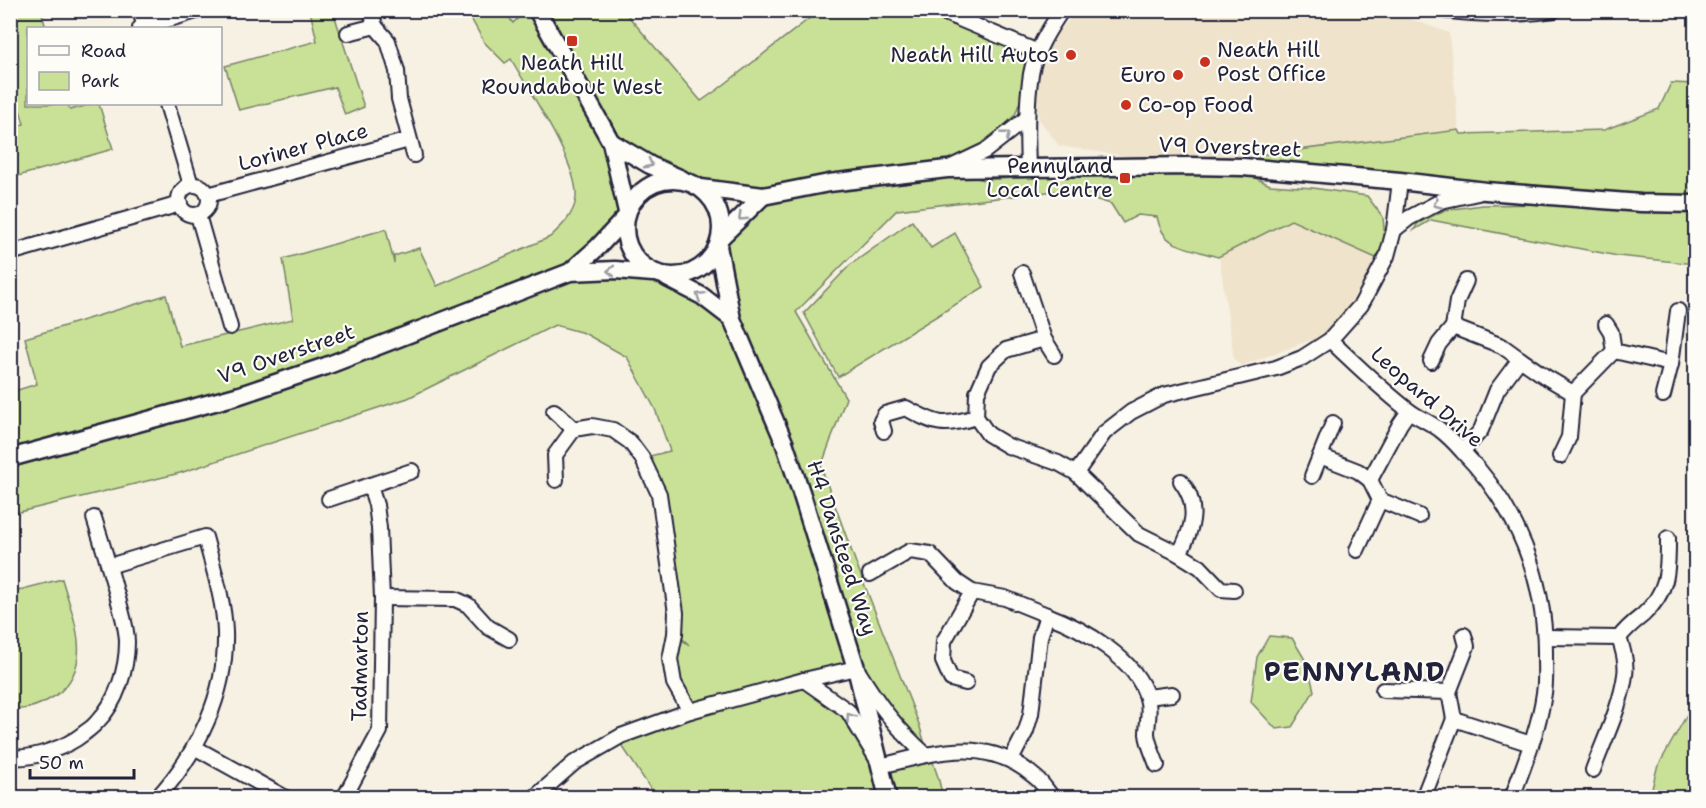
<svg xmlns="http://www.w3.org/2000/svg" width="1706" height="808" font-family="'Shantell Sans',sans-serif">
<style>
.built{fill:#efe3cb}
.green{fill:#c9e196;stroke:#768268;stroke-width:1.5;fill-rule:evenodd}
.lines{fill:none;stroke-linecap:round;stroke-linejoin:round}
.minor-casing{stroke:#22223b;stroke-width:18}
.tertiary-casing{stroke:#22223b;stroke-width:21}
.minor{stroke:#fdfcf7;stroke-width:14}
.tertiary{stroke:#fdfcf7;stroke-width:16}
.oneway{stroke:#9a9aa2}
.poi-dot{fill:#c8321e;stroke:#fdfcf7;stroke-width:2}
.labels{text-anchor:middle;stroke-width:4.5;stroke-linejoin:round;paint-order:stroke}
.poi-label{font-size:21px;fill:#22223b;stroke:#fdfcf7;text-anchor:end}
.street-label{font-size:21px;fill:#22223b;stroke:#fdfcf7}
.district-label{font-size:27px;font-weight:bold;letter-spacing:1.5px;fill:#22223b;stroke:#fdfcf7}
</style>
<rect width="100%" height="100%" fill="#f7f1e3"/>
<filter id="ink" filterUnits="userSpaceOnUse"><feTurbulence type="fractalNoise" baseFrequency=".0167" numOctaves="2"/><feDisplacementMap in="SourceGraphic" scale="12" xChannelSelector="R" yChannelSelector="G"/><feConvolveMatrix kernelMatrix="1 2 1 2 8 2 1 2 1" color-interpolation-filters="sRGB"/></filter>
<g filter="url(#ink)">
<!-- built -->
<g class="built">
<path d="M1078,11h311l60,22 10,97 -201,25 -15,12 -52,-1 -132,-20 -20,-27 -8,-46 7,-21z"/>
<path d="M1291,220l85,38 -41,73 -94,35 -7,-7 -15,-103z"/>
</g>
<!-- green -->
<g class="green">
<path d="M11,10l30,1 5,17h-18v76h40l2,6 22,-6h7l14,45 -102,29v-50l13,-4 -13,-45z"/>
<path d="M310,11h23l31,96 -19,8 -10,-28 -96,23 -14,-44 92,-25z"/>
<path d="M467,11h38l8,12 12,-12h99l77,90 16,-11 102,-79h119l100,41 -23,63 -31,30 -36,24 35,11 208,-14 41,1 38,18 43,3 54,8 16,21 2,24 -9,17 -85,-38 -73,37c-12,-4 -37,-9 -47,-16 -8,-5 -12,-15 -14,-24l-19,-2 -15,8 -12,-19 -47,-14 -167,20 -101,102 50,86 -25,69 35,96 63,161 9,30h2l8,23 5,20h-287l-39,-59 72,-27 -15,-28 4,-46 11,8 -9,-9 -18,-125 -20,-53 28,-7 -15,-42 -28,-52 -43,-24 -29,-8 -147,73 -228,75 -169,41v-122l26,-8 -12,-46 141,-43 14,51 113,-27 -10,-60 103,-30 8,34v-7l25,-8 18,38 113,-49c12,-11 24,-22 26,-39 3,-33 -47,-107 -65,-139l-6,4 -21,-21zM611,142l90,46 62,9 -45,49 14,72 -79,-45 -82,-2 56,-59zM856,668l72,86 -47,12 -33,-55 -44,-31z"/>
<path d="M1671,83l24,1v180l-77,-8 -187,-36 -17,10 4,-7 27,-13 38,-5 148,-2 -388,-36 15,-12 201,-25 2,4 143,-4 55,-21z"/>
<path d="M912,221l19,27 24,-15 29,54 -146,90 -34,-64 46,-48z"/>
<path d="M62,579c11,39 34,87 -7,117 -14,9 -28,15 -44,13v-117z"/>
<path d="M1269,636l23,2 15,25 7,28 -22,36 -16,2 -25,-27 6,-45z"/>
<path d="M1695,709v88h-45l7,-29 32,-57z"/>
</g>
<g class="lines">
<defs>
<g id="minor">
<path d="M140,10l5,18"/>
<path d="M371,10l4,16 13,15 9,30 2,28 15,56"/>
<path d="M938,10l100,42"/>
<path d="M1442,10c38,5 74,6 112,0"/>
<path d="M140,28l60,-18"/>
<path d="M348,33l27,-7"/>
<path d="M167,104l24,81"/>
<path d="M949,168l36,-17 42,-33"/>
<path d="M1028,168c-1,-31 -2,-63 3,-94 4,-23 18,-45 31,-64"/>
<circle cx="194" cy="200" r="15"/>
<path d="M208,195l201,-55"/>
<path d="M198,215l32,112"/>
<path d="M1394,230l15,-12 32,-17 37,-8"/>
<path d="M10,253l170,-49"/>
<path d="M1022,273l22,66 10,16"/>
<path d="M1466,281l-9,20 -4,26 49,19 18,13"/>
<path d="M1606,324l5,8 3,19"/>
<path d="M1330,340c25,24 50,48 78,70 9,7 21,12 31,19 8,6 16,14 23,22 55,56 84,128 83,206 0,11 1,24 -1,36 -5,36 -20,71 -32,105"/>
<path d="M1431,361l8,-17 14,-17"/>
<path d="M1573,393l41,-42 57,13"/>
<path d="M1663,395l8,-31 7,-53"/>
<path d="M554,411l20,18"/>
<path d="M976,417l12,17 20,12 50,17 18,10 63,61 40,20c14,-25 21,-48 2,-73"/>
<path d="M1333,423l-13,33 38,15 12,9 30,-56 9,-13"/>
<path d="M884,431l-3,-10 4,-7 21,-6c31,17 36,19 70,9l1,-24 12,-27 17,-16 38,-11"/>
<path d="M1463,451l18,-21 16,-40 23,-31 26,18 27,16 -4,44 -9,19"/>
<path d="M1076,473l28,-40 27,-21 33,-17 112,-27 26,-10 28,-18 31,-35 26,-49 7,-26 6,-49"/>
<path d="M1312,476l8,-20"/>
<path d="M556,480l-1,-25 19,-26 18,-3 21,4 17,12 12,16 17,36 17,119 -1,21 -5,25 4,24 16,28"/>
<path d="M329,499l83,-28"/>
<path d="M1380,500l39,16"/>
<path d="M1357,550l23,-50 -10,-20"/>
<path d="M1179,554l21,13 21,22 13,1"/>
<path d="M109,566l96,-29c8,30 19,64 20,95 2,61 -27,121 -68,166"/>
<path d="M870,574l40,-23 20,3 27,28 15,10 -28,49 -1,20 8,18 15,4"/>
<path d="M972,592l33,6 42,17 -7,22 -9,77 -5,17 -15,29"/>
<path d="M382,598l73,1 13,6 20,22 21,12"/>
<path d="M1047,615c35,13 90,44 100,83 4,12 0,24 0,36 1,10 7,22 10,31"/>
<path d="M1545,637l74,1"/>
<path d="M804,680l44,31 33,55c55,-14 106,-31 154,11 7,5 12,14 18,21"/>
<path d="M1383,690l66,2 18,-46 -3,-11"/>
<path d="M1449,692l5,27 77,25"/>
<path d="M1147,697l25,-3"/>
<path d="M194,747l92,51"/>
<path d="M10,757c22,3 57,-10 73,-23 5,-4 10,-7 14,-12 20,-20 30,-53 30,-80 0,-13 -5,-28 -8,-40 -8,-29 -16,-56 -25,-84"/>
<path d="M1593,770c11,-30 28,-64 32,-95 2,-12 -2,-26 -6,-37 7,-10 15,-16 24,-23 26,-24 25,-45 25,-77"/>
<path d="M344,798l36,-67 2,-133 -3,-70 -3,-23 -6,-19"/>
<path d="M534,798l40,-35 47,-27 69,-25 114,-31 52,-12c22,36 39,59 70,87"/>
<path d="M1423,798l31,-79"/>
</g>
<g id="tertiary">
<path d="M537,10l74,132 16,70"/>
<path d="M611,142l39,23 32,14"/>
<circle cx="673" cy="228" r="48"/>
<path d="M701,188l62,8 66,-13 118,-14 244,-3 52,1 69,6 88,8 86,10 155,12 55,1"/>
<path d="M721,237l42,-41"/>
<path d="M718,246l14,73 52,123 17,50 55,176 32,130"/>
<path d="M570,272l28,-25 27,-29"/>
<path d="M667,278l35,18 30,23"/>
<path d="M10,458l230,-63 86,-29 244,-94 45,-2 38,3"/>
</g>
</defs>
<!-- minor casing -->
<use href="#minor" class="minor-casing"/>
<!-- tertiary casing -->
<use href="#tertiary" class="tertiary-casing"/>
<!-- minor -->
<use href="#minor" class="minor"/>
<!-- tertiary -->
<use href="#tertiary" class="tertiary"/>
</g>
<!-- one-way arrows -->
<defs><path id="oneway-chevron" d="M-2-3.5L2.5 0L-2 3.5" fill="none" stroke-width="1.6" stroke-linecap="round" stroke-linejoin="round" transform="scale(1.5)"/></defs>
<g class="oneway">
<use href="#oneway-chevron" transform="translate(1006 135) rotate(-38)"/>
<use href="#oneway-chevron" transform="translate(649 164) rotate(28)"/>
<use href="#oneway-chevron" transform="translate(1437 204) rotate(156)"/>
<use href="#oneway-chevron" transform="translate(742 217) rotate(136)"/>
<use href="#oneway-chevron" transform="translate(611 271) rotate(180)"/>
<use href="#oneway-chevron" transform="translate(700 296) rotate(-148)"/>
<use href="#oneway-chevron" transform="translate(850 717) rotate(-126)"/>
</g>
</g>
<!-- markers -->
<g class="poi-dot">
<rect x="566" y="35" width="12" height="12" rx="3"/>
<circle cx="1071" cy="55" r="6"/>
<circle cx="1205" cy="62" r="6"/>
<circle cx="1178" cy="75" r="6"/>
<circle cx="1126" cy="105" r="6"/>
<rect x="1119" y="172" width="12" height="12" rx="3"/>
</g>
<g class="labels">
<!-- poi labels -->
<g class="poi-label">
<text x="1217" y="57" text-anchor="start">Neath Hill<tspan x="1217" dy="24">Post Office</tspan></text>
<text x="1059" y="62">Neath Hill Autos</text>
<text x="572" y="70" text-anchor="middle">Neath Hill<tspan x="572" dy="24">Roundabout West</tspan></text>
<text x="1166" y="82">Euro</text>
<text x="1138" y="112" text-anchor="start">Co-op Food</text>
<text x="1113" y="173">Pennyland<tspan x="1113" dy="24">Local Centre</tspan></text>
</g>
<!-- street labels -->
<g class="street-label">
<text transform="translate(303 147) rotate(-15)" y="7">Loriner Place</text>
<text transform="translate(1230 147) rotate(2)" y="7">V9 Overstreet</text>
<text transform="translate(286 354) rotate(-19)" y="7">V9 Overstreet</text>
<text transform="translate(1427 397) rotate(41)" y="7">Leopard Drive</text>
<text transform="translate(842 548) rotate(72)" y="7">H4 Dansteed Way</text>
<text transform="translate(360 666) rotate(-89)" y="7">Tadmarton</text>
</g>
<!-- district labels -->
<g class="district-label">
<text x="1355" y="681">PENNYLAND</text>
</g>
</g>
<!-- margin -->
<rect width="1706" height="808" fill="none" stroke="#fdfcf7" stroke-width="36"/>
<rect x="18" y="18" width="1670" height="772" fill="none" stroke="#22223b" stroke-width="2" filter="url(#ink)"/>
<!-- legend -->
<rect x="27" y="27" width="195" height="78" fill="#fdfcf7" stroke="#a5a5ac" stroke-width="1.5"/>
<rect x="39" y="46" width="30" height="9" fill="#fdfcf7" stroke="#a5a5ac" stroke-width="1.5"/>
<text x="81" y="57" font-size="18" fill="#22223b">Road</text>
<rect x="39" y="72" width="30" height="18" fill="#c9e196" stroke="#a5a5ac" stroke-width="1.5"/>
<text x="81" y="87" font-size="18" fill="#22223b">Park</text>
<!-- scale -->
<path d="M30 769v9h104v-9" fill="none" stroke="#22223b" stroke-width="3"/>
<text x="39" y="769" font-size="18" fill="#22223b" stroke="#fdfcf7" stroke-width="4.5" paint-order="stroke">50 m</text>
</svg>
